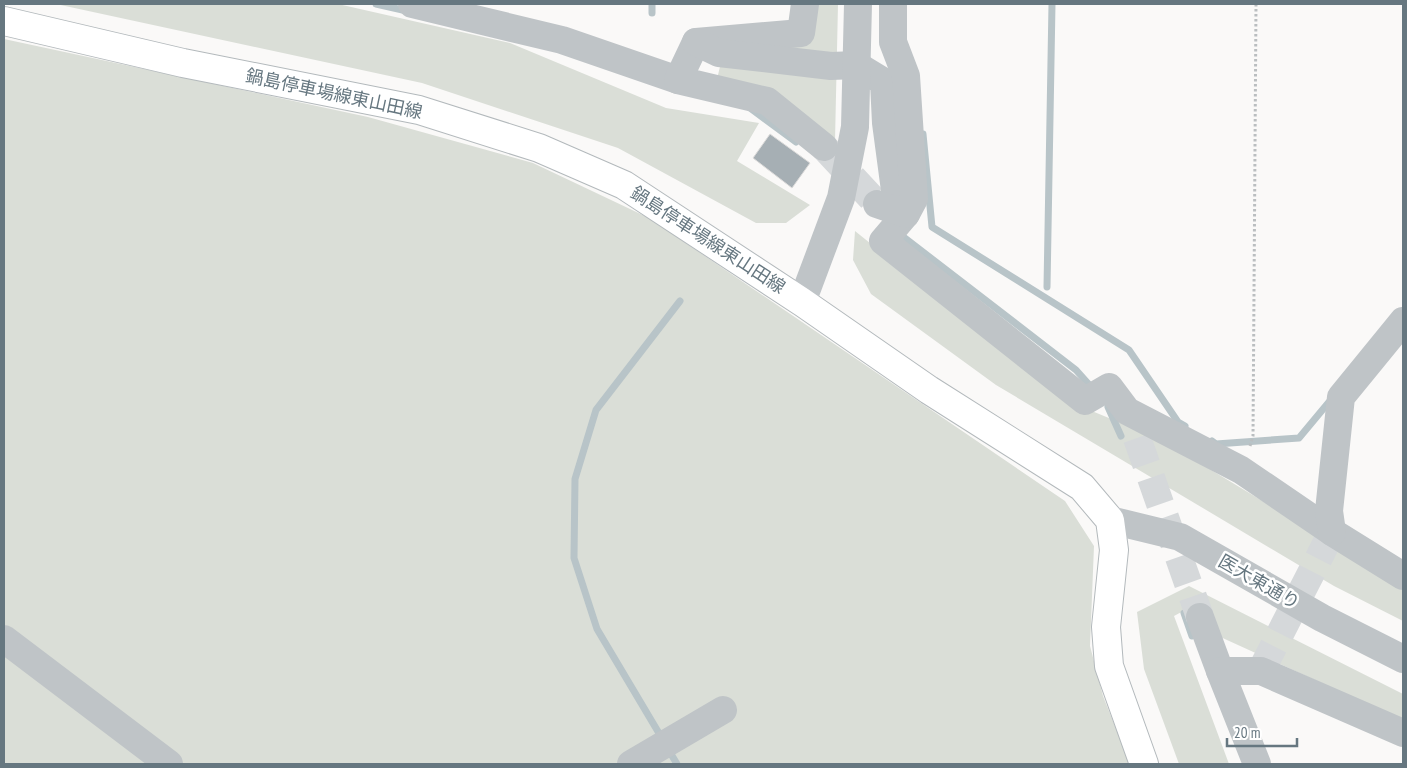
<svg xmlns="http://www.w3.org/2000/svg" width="1407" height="768" font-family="'PT Sans Narrow','Noto Sans JP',sans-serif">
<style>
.green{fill:#daded7}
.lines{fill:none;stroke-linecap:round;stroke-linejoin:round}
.stream{stroke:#b8c4c8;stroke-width:7}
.building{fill:#a6afb4;stroke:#dcdbda}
.minor-tunnel{stroke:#d5d8da;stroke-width:28;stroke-dasharray:28 14;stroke-linecap:butt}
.major-casing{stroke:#b3b9bc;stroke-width:30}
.path{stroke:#babec0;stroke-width:3;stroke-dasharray:2.5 2.5;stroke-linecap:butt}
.minor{stroke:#bfc4c7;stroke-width:28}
.major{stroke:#fff;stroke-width:28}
.labels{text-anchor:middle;stroke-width:5;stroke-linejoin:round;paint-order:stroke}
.street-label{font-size:18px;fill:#667780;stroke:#fff}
</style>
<rect width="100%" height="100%" fill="#faf9f8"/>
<!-- green -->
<g class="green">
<path d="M56,4h282l172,39 156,65 93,15 -22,38 73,44 -24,18h-30l-138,-75 -196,-65z"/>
<path d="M816,4h22l-3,137 -118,-62 7,-29 87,-14z"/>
<path d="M4,39l364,78 165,46 116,55 416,283 29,45 -4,100 13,50 27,68h-1126z"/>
<path d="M855,231l210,169 95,39 243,147v35l-69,-35 -338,-201 -125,-91 -18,-34z"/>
<path d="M1189,586l214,108v26l-187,-85 -16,-33 -26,14 55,148h-50l-35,-95 -7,-57z"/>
</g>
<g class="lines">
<!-- stream -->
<g class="stream">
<path d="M376,4l31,7"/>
<path d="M652,13v-9"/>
<path d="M750,108l46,34"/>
<path d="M923,134l9,93 197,123 49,72 7,4"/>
<path d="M897,232l179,138 17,19"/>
<path d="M1047,287l5,-283"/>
<path d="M1108,407l13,29"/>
<path d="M1212,441l4,3 83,-6 30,-36"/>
<path d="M1184,613l8,23"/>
<path d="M663,740l-66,-111 -23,-71 1,-79 21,-69 84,-109"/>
<path d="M668,749l9,15"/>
</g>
</g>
<!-- building -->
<path class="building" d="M770,134l40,29 -18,25 -39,-30z"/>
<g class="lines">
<!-- minor-tunnel -->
<g class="minor-tunnel">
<path d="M824,147l53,57"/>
<path d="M1137,438l63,179"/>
<path d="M1261,671l71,-139"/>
</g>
<defs>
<path id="major" d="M4,21l179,42 236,47 120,38 85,37 178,117 127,88 153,97 28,33 4,30 -8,77 3,39 35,98"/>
</defs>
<!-- major casing -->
<use href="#major" class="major-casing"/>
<!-- path -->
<path class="path" d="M1250,446l3,-10 3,-432"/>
<!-- minor -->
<g class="minor">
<path d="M412,4l150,36 116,40"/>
<path d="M805,4l-4,29 -105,9 -18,38 89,21 57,46"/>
<path d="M696,42l23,11 112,13 25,-1 28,17 2,41 10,75 10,16 -23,27 202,160 24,-14 18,24 114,59 91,62 71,44"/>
<path d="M877,204l29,10 8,-15 -8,-123 -13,-34v-38"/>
<path d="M802,302l39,-104 14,-71 3,-123"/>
<path d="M1110,520l70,17 142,81 81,41"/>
<path d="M1332,532l-3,-21 12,-114 62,-76"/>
<path d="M1200,617l20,54"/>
<path d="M4,639l165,125"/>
<path d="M631,764l92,-54"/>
<path d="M1257,764l-37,-93h41l142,62"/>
</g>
<!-- major -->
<use href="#major" class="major"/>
</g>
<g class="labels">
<!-- street labels -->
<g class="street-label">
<text transform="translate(334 94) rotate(12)" y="6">鍋島停車場線東山田線</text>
<text transform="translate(708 240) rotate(33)" y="6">鍋島停車場線東山田線</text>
<text transform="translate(1259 582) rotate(30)" y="6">医大東通り</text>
</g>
</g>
<!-- border -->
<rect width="1407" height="768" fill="none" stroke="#667780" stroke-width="10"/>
<!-- scale -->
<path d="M1227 738v8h70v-8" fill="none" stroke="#667780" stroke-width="2.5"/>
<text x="1234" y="738" font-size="15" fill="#667780" stroke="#ffffff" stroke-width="4" paint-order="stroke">20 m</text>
</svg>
